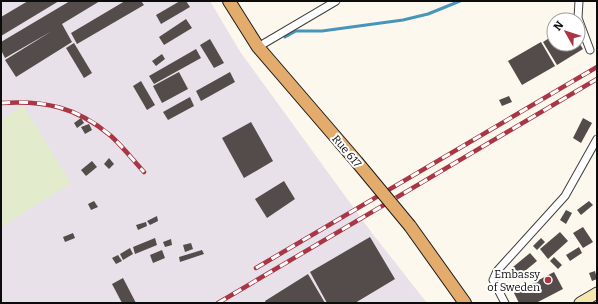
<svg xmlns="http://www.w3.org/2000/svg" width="598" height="304" font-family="Bitter,serif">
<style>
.industrial{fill:#e8e1e9}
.pitch{fill:#e2ebcb}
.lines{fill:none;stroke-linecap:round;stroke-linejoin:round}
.stream{stroke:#4895bb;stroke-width:3}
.building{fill:#534c4a}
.minor-casing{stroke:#3f3f3f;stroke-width:9}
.secondary-casing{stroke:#2e2e2e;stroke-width:13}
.trunk-casing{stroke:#1d1d1d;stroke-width:14}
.minor{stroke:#fff;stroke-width:7}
.secondary{stroke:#f4e8b0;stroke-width:11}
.trunk{stroke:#e4ac6c;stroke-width:12}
.rail-casing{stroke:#a93644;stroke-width:4.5}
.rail{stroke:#fff;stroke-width:3;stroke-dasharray:9;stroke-linecap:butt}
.trunk-bridge-casing{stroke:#1d1d1d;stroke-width:14;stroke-linecap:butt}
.trunk-bridge{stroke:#e4ac6c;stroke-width:12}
.poi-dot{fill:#a93644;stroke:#fff;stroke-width:1.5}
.labels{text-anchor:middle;stroke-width:4;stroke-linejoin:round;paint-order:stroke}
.street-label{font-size:11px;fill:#0c0c0c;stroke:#fff}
.poi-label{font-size:11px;fill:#0c0c0c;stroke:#fff;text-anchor:end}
</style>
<rect width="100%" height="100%" fill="#fdf8ed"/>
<!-- industrial -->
<path class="industrial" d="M1,1h209l31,52 131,180 55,70h-426z"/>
<!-- pitch -->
<path class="pitch" d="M23,105l48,78 -70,44v-107z"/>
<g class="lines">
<!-- stream -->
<path class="stream" d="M285,37l11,-6h26l81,-11 25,-6 32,-13"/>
</g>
<!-- building -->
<g class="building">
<path d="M28,1h31l-58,35v-19z"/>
<path d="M70,1h30l-38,23 10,18 -56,35 -11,-17 47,-29 -47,27 -4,-8v-8z"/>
<path d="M125,1h16l3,4 -67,39 -6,-11z"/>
<path d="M180,1h6l4,6 -29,17 -5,-9z"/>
<path d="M186,19l6,9 -28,17 -5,-8z"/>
<path d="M554,35v9h24v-3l5,8 -26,16 -14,-23z"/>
<path d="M210,39l14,24 -10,5 -14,-23z"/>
<path d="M541,42l14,24 -33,19 -14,-24z"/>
<path d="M74,43l18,30 -8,5 -18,-30z"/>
<path d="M196,49l5,9 -47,26 -5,-8z"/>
<path d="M162,54l3,5 -9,7 -4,-5z"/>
<path d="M179,72l9,17 -26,14 -9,-17z"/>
<path d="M230,72l5,10 -34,19 -5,-10z"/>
<path d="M141,81l14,24 -8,5 -14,-24z"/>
<path d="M509,96l3,6 -10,4 -3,-6z"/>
<path d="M190,97l4,9 -26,14 -5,-8z"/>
<path d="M81,118l3,5 -7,5 -3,-5z"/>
<path d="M583,118l9,5 -11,20 -8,-5z"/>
<path d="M251,122l22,39 -29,17 -22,-40z"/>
<path d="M89,124l3,6 -7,4 -4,-7z"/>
<path d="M109,158l5,6 -5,5 -5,-5z"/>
<path d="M92,161l5,6 -11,9 -5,-6z"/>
<path d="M284,181l11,18 -28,19 -12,-19z"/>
<path d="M94,201l4,6 -7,3 -3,-6z"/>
<path d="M589,201l4,4 -12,10 -4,-5z"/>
<path d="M566,210l6,3 -6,11 -6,-4z"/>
<path d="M157,216l1,5 -8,4 -3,-4z"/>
<path d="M146,222l1,4 -9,4 -2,-5z"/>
<path d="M583,227l10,15 -10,6 -10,-15z"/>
<path d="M560,232l8,9 -20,18 -8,-10z"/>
<path d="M73,233l2,5 -10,4 -2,-5z"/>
<path d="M370,237l25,42 -40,24h-28l-17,-31z"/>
<path d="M155,238l2,7 -22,9 -2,-7z"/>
<path d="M541,238l4,4 -8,8 -4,-4z"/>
<path d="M171,239l1,6 -7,2 -2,-5z"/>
<path d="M191,243l2,6 -8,3 -2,-7z"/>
<path d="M579,247l3,6 -12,8 -4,-6z"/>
<path d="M130,248l3,6 -10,6 -3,-6z"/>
<path d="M162,250l3,8 -12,5 -3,-8z"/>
<path d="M202,250l2,4 -24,8 -1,-5z"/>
<path d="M530,253l7,8 -17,14 -7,-8z"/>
<path d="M118,255l4,6 -6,3 -4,-6z"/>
<path d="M554,257l8,8 -4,4 -8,-8z"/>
<path d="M595,271l2,8 -5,2 -3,-8z"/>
<path d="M554,272l9,17 -27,14h-17l-5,-10z"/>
<path d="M308,274l17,29h-59l-1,-2z"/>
<path d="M123,278l13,25h-14l-10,-19z"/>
</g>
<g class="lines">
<defs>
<g id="minor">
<path d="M579,1l-1,17 12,32"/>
<path d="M258,47l78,-46"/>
<path d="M505,303l-12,-23 4,-9 68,-75 32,-57"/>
</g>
<path id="secondary" d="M580,303l17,-10"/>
<g id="trunk">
<path d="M229,1l29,46 99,115"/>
<path d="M410,226l55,77"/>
</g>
</defs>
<!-- minor casing -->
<use href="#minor" class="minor-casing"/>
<!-- secondary casing -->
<use href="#secondary" class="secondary-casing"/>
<!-- trunk casing -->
<use href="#trunk" class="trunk-casing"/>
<!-- minor -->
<use href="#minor" class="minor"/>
<!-- secondary -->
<use href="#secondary" class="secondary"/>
<!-- trunk -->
<use href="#trunk" class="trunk"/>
<defs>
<g id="rail">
<path d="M1,103c43,-3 76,4 110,33 12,11 22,24 33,36"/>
<path d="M256,268l341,-201"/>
<path d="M218,303l379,-224"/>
</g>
</defs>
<!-- rail casing -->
<use href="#rail" class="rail-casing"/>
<!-- rail -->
<use href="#rail" class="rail"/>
<defs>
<path id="trunk-bridge" d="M357,162l53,64"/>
</defs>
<!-- trunk-bridge casing -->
<use href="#trunk-bridge" class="trunk-bridge-casing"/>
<!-- trunk-bridge -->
<use href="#trunk-bridge" class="trunk-bridge"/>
</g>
<!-- markers -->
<circle class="poi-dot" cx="548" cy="280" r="4"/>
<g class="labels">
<!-- street labels -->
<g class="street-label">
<text transform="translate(347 151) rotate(50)" y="4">Rue 617</text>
</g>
<!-- poi labels -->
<g class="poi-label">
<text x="540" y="278">Embassy<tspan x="540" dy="13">of Sweden</tspan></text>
</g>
</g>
<!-- border -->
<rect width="598" height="304" fill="none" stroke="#0c0c0c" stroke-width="4"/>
<!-- north arrow -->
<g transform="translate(566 32) rotate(309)"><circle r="19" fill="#ffffff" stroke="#9e9e9e"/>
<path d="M0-3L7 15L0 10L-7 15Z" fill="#a93644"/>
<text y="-6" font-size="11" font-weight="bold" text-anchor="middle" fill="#0c0c0c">N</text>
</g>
</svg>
